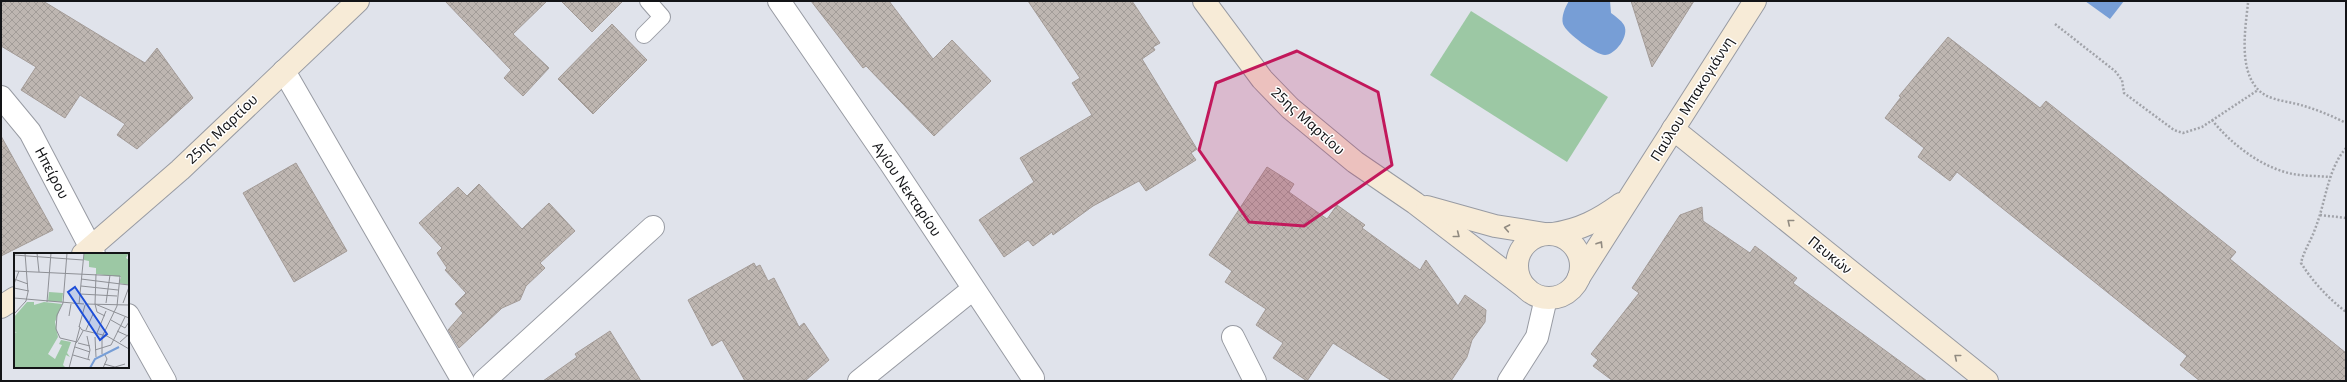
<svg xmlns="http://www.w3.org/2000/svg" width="2347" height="382" font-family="'Noto Sans',sans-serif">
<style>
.green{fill:#9cc8a4}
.water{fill:#779ed6}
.building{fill:url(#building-cross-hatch);stroke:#a39b97}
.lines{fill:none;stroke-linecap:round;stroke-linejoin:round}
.lane-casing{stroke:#989ba3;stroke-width:18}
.street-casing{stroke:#989ba3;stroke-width:24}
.secondary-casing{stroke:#989ba3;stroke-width:24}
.path{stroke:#a1a3a9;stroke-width:2.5;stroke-dasharray:2 2;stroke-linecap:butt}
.lane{stroke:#fff;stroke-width:16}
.street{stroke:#fff;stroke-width:22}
.secondary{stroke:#f7ebd7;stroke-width:22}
.oneway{stroke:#908a81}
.marked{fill:#c2185b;fill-opacity:0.2;stroke:#c2185b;stroke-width:3;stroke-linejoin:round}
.labels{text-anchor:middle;stroke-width:3;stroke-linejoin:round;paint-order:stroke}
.street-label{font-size:14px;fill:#131417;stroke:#fff}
.inset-river{fill:none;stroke:#779ed6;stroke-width:2}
.inset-road{fill:none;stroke:#8e9096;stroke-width:1}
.view{fill:#1d4ed8;fill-opacity:0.15;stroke:#1d4ed8;stroke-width:2}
.inset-edge{fill:none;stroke:#131417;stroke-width:2}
</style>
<defs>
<pattern id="building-cross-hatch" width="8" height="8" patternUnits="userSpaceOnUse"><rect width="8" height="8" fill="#beb6b1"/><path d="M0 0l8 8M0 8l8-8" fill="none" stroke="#a29c98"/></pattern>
</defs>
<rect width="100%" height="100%" fill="#e0e3eb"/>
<!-- green -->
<path class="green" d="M1471,11l137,86 -41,65 -137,-87z"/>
<!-- water -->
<g class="water">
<path d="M1569,1h41l1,12c5,4 10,7 13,12 6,11 -9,30 -19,30 -9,0 -39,-22 -42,-31 -2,-7 2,-17 6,-23z"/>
<path d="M2085,1h39l-14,18z"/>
</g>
<!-- building -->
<g class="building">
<path d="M1,1h42l102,62 12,-15 36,50 -56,51 -20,-14 8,-11 -45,-29 -15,23 -44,-28 15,-23 -35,-21z"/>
<path d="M445,1h102l-34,33 36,34 -26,28 -19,-18 7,-8z"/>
<path d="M561,1h62l-31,31z"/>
<path d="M811,1h78l44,58 19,-19 39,41 -57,55 -68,-70 -3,2z"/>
<path d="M1028,1h104l28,42 -7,4 2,3 -13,9 55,90 -6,4 5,7 -50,31 -7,-10 -46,25 -40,29 -1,-3 -19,14 -5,-6 -24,17 -25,-37 55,-38 -14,-24 72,-43 -20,-32 8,-5z"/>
<path d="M1631,1h63l-42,66z"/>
<path d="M612,24l35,36 -54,54 -35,-35z"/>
<path d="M1948,37l92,71 6,-7 190,151 -6,7 116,94v28h-146l-20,-16 7,-9 -230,-184 -7,9 -32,-24 6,-9 -39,-30 16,-21 -2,-1z"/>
<path d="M1,136l52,94 -52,26z"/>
<path d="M296,163l51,88 -53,31 -51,-89z"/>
<path d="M1267,167l27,17 -5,8 38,27 10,-14 28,20 -3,3 58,42 6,-10 32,46 7,-11 21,15 -1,12 -13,18 -5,17 -16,24h-59l-59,-38 -26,38 -34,-23 10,-15 -27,-18 10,-16 -41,-27 7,-11 -23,-16z"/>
<path d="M479,184l43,45 27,-26 26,28 -35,32 5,5 -19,18 -6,14 -18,8 -43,40 -11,-18 15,-17 -8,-9 11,-11 -21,-23 2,-2 -10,-15 5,-5 -23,-25 39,-36 9,9z"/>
<path d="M1702,207l1,14 47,32 5,-7 42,32 -4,5 134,98h-314l-20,-15 5,-6 -7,-6 48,-61 -7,-5 48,-73z"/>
<path d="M754,263l2,4 4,-2 8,16 6,-3 25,49 5,-4 25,37 -24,21h-60l-23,-41 -10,6 -24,-46z"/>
<path d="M610,331l31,50h-98l34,-24 -2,-3z"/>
</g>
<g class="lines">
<defs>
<path id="lane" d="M644,35l18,-18 -14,-16"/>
<g id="street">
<path d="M779,1l112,163 142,214"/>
<path d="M284,71l179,310"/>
<path d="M1,97l29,35 64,122"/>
<path d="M128,315l37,66"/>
<path d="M1233,337l22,44"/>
<path d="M484,381l169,-154"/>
<path d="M859,381l114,-92"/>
<path d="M1509,381l28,-44 9,-39"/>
</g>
<g id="secondary">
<path d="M1204,1l58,78 28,29 65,54 60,41 112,86"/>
<path d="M1673,129l314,252"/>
<path d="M1427,207l68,19 50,8"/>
<circle cx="1549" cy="266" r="32"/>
<path d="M1553,234c27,-4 46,-14 68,-30"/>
<path d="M83,254l97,-84 178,-169"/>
<path d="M1579,277l176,-276"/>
<path d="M1,307l14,-9"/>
</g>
</defs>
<!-- lane casing -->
<use href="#lane" class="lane-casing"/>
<!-- street casing -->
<use href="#street" class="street-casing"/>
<!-- secondary casing -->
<use href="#secondary" class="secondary-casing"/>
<!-- path -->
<g class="path">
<path d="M2248,3c-3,28 -11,75 17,92 11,6 27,7 39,11 14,4 28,10 42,17"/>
<path d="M2055,24l60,47 7,9 2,13 50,37 9,3 19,-6 56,-37"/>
<path d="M2212,120c19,24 50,48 81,54 12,2 25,2 37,3"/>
<path d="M2346,148c-19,22 -20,54 -31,81 -4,12 -11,21 -14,34 12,19 27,35 45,49"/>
<path d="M2320,215l26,3"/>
</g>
<!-- lane -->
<use href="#lane" class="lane"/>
<!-- street -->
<use href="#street" class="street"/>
<!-- secondary -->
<use href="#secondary" class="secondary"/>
</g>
<!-- one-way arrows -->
<defs><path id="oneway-chevron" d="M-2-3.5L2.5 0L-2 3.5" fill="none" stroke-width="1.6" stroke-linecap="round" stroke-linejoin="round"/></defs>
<g class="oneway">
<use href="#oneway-chevron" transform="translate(1790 222) rotate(-141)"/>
<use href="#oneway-chevron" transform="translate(1507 228) rotate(-169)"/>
<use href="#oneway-chevron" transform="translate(1457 235) rotate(38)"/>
<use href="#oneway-chevron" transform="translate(1600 244) rotate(-58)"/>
<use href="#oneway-chevron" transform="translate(1957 357) rotate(-141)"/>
</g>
<!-- marked area -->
<path class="marked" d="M1297,51l81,41 14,73 -88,61 -55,-4 -50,-72 17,-67z"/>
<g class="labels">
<!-- street labels -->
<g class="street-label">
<text transform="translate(1692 99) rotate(-58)" y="5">Παύλου Μπακογιάννη</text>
<text transform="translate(1308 121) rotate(42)" y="5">25ης Μαρτίου</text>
<text transform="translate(222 129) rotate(-44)" y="5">25ης Μαρτίου</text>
<text transform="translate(52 173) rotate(62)" y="5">Ηπείρου</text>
<text transform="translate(907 189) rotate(56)" y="5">Αγίου Νεκταρίου</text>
<text transform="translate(1830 255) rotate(39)" y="5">Πευκών</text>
</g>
</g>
<!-- overview -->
<g transform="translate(14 253)">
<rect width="115" height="115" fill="#e0e3eb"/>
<path d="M70,0h45l-3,5 3,2v25l-10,-2 2,-6 -25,-3v-6l-7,-1v-6l-5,-1zM35,39l14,1 -1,9 -14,-1zM13,49h7v3l10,-3 18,2 -7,18 3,15 -10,17 7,5 7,-14 -3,-1 2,-4 10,2 -4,11 3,4 -4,-2 -3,10 3,3h-52v-36l3,1 -3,-2v-14z" fill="#9cc8a4"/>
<path d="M0,80l21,16v3l-9,-9 -6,-2 -4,5 -2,8zM24,99l7,4 -8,10 -3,-3 6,-3 -12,-2zM37,107l4,4 9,4h-20z" fill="#9cc8a4"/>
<path class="inset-river" d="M76,115l5,-9 24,-12"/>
<path class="inset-road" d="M23,0l2,19M53,0l-4,50 -6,12 -1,14 4,9 17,4 -2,2M0,2l69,5M0,18l106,5 -3,30 -15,31v17M82,21l-1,30 34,14M0,26l14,5M67,26l48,6M0,31l5,-13M67,33l37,4M0,35l15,3M66,41l37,2M0,45l70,6M33,49l4,-49M92,50l4,-28M109,50l6,-16M65,51l5,-51M71,51l44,1M81,51l2,8 8,4M0,61l12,-13 2,-9 -3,-39M55,63l2,-12M97,67l14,8 4,-6M65,73l3,4 25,6 22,13M65,74l6,-22M72,77l7,-16M103,78l11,5M83,80l9,-22M73,83l3,14 -2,9M81,84l1,20M63,89l6,-11M106,89l9,-8M64,90l12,3M61,94l15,5M81,97l16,-5 14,-28M59,102l17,5M90,111l11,3 10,-3M55,115l11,-41M89,115l4,-9 -2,-4"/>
<path class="view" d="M61,34l32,47 -7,6 -32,-48z"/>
<rect width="115" height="115" class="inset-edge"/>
</g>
<!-- border -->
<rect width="2347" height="382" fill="none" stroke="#131417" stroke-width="4"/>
</svg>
